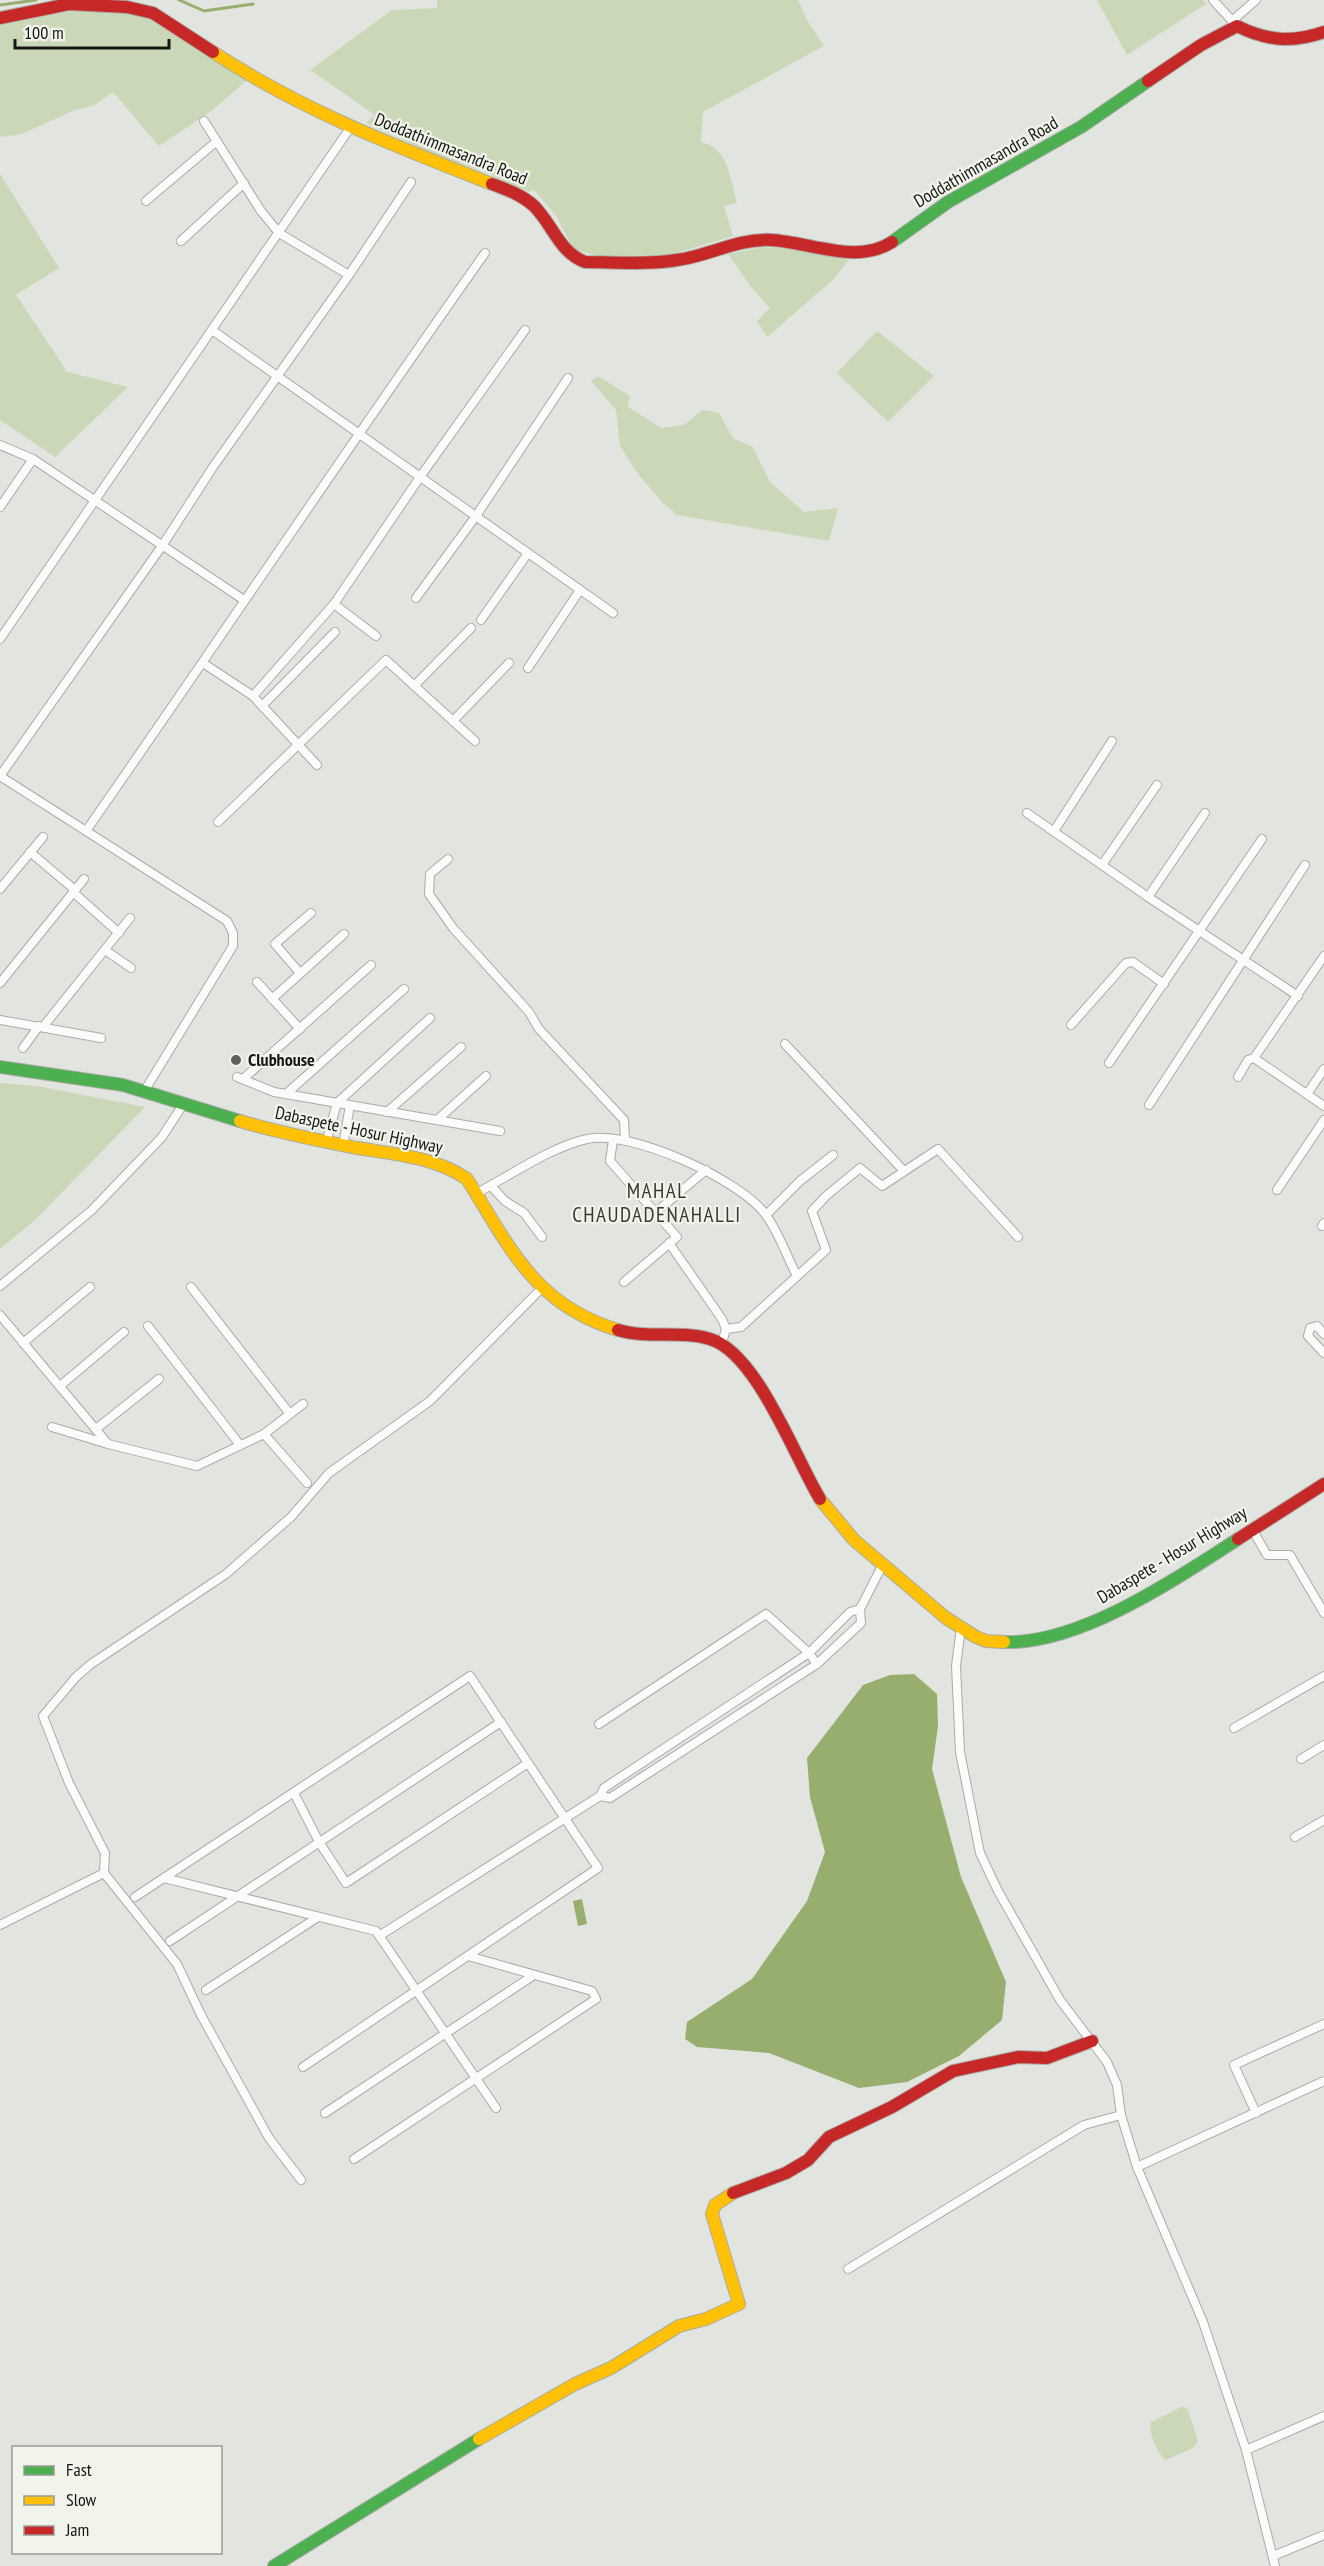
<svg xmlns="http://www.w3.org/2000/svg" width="1324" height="2566" font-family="'PT Sans Narrow',sans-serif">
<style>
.green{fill:#cbd8b8}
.water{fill:#98ae6e}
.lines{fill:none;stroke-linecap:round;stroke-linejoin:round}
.stream{stroke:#98ae6e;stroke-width:3}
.street-casing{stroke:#a9aba7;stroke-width:10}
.fast-casing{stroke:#a9aba7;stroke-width:14}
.slow-casing{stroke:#a9aba7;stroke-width:14}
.jam-casing{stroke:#a9aba7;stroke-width:14}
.street{stroke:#fbfbfa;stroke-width:8}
.fast{stroke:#4caf50;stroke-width:12}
.slow{stroke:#ffc107;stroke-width:12}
.jam{stroke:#c62828;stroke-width:12}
.poi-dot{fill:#5e605c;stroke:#f0f4ea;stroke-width:2}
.labels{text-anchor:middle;stroke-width:4.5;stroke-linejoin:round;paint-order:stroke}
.street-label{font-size:18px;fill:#171815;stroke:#f0f4ea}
.poi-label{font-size:18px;font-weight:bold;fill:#171815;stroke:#f0f4ea;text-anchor:start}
.quarter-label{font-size:21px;letter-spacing:1.5px;fill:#373a32;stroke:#f0f4ea}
</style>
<rect width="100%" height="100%" fill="#e2e5df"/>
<!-- green -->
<g class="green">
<path d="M437,0h361l9,20 17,26 -121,66 -2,30c28,6 29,37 36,61l-13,3 9,30 -63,19 -73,1 -24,-7 -16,-32 -23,-27 -5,2 -42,-19 -49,-17 -72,-33 9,-8 -65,-45 82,-60 45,-2z"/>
<path d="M1097,0h106l3,4 -79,51z"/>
<path d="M79,10h42l33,9 93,61 -37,32 -51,34 -46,-54 -20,14 -18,4 -53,24 -22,3v-116z"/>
<path d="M0,174l59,94 -43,27 50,75 -2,1 64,16 -73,70 -55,-37z"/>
<path d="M763,247l41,3 45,10 -16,20 -66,57 -10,-16 13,-13 -19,-21 -23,-33z"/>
<path d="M877,331l57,45 -46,46 -51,-49z"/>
<path d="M598,376l32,20 -2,11 33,21 23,-3 18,-15 17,3 14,25 20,9 17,35 34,30 34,-4 -9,33 -152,-26 -14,-12 -25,-29 -18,-28 -4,-36 -25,-29z"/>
<path d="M0,1083l37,3 108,21 -108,111 -37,31z"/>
<path d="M1183,2406l5,4 10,31 -5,7 -27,12c-9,-6 -18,-28 -15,-38z"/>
</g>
<!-- water -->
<g class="water">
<path d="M914,1674l23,20 1,32 -6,43 29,108 45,105 -4,38 -43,36 -52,26 -48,6 -90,-35 -72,-6 -12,-8 2,-17 65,-43 55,-78 18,-49 -15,-55 -3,-39 56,-73 27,-10z"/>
<path d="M582,1899l5,25 -9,2 -5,-25z"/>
</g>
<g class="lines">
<!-- stream -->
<g class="stream">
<path d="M179,0l25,11 49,-7"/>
<path d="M0,5l36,-5"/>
</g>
<defs>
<g id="street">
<path d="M1213,0l24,26"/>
<path d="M1232,21l24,-21"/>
<path d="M204,121l57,90 18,22 70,42"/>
<path d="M146,201l71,-60"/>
<path d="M181,241l63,-58"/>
<path d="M212,330l401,283"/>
<path d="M0,445l33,14 211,141"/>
<path d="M0,507l33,-48"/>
<path d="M416,598l60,-82 92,-138"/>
<path d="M334,604l42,32"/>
<path d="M481,620l47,-67"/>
<path d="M0,639l350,-511"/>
<path d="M203,663l50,33 64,69"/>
<path d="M528,668l52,-78"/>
<path d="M414,686l57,-58"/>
<path d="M253,696l81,-92 86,-127 105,-147"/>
<path d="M262,706l73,-74"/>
<path d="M453,721l56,-58"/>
<path d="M0,776l162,-230 51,-79 136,-192 62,-93"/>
<path d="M0,776l227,145 6,12v13l-88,144"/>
<path d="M1027,813l121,84 150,99"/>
<path d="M218,822l168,-162 89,81"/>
<path d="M86,831c134,-192 264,-387 399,-578"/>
<path d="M1054,831l58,-90"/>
<path d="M30,852l45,38"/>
<path d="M448,859l-18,15 -1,20 24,34 76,84 10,17 85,91 1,19"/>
<path d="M1102,865l55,-80"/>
<path d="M0,889l43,-52"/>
<path d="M73,892l46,41"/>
<path d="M1148,897l57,-84"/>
<path d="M105,950l26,18"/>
<path d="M300,973l-25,-29 36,-31"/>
<path d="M257,982l43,47"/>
<path d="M0,983l84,-104"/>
<path d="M272,999l72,-65"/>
<path d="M0,1020l101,18"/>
<path d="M1071,1025l55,-62 7,-1 31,22"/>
<path d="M43,1027l87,-109"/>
<path d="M785,1044l118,126"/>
<path d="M23,1048l16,-22"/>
<path d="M1254,1058l70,48"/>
<path d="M1109,1063l153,-224"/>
<path d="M237,1077l37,15 226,39"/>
<path d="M1238,1077l10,-17 6,-2 70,-102"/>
<path d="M243,1079l128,-114"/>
<path d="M286,1094l118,-105"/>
<path d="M1307,1094l17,-25"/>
<path d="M1149,1105l156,-240"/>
<path d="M387,1112l74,-65"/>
<path d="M437,1120l49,-44"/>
<path d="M613,1140l-3,21 67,76 -53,45"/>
<path d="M326,1143l11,-40 93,-85"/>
<path d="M343,1146l7,-41"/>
<path d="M491,1186l14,15 19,12 18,24"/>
<path d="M1277,1190l47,-70"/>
<path d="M477,1193c32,-17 76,-47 110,-54 43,-10 154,41 179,76 13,18 21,42 31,61"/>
<path d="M656,1212l50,-42"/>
<path d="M766,1215l34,-34 33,-26"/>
<path d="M1322,1226l2,-3"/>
<path d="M669,1243l53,76 4,10 -4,14"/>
<path d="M0,1286l92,-76 70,-73 22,-34"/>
<path d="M191,1287l99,127"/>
<path d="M0,1315l108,129"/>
<path d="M148,1326l92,119"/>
<path d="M726,1329l15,-2 85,-77 -14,-39 14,-15 34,-28 22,18 56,-37 80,88"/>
<path d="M1324,1334l-7,-8 -7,2 -2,8 16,17"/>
<path d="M23,1343l67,-56"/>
<path d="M60,1386l64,-54"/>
<path d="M52,1427l56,17 89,22 67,-32 39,-30"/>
<path d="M96,1429l63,-50"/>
<path d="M264,1434l43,49"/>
<path d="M1252,1529l15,26h23l34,58"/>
<path d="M961,1627l-5,39 4,86 20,101 18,38 62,109 47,62 10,23 4,30 16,52 66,155 43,128 29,116"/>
<path d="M599,1724l167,-110 43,39 8,11"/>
<path d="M1234,1728l90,-52"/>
<path d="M1301,1759l23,-14"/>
<path d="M294,1793l25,49 27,41 182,-120"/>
<path d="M600,1796l10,2 207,-134 44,-41 -1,-14"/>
<path d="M1295,1837l29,-17"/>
<path d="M104,1873l73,91 24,51 68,123 32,42"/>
<path d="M164,1878l212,53 120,177"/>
<path d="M135,1897l335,-221 128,192 -295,199"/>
<path d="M0,1925l104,-52 1,-20 -36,-70 -26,-67 33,-39 15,-13 135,-90 65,-57 38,-44 101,-72 112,-113"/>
<path d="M379,1936l221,-140 4,-8 205,-135 41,-41 10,-3 22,-43"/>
<path d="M170,1941l331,-219"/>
<path d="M206,1990l112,-73"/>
<path d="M325,2113l209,-138"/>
<path d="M1256,2113l-22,-48 90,-41"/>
<path d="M354,2159l242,-160 -4,-8 -124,-35"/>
<path d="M1137,2167l187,-86"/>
<path d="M848,2269l236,-144 37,-10"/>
<path d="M1246,2450l78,-34"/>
<path d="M1273,2556l51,-21"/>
</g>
<g id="fast">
<path d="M892,242l56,-40 133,-75 67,-46"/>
<path d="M0,1067l123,18 117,36"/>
<path d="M1004,1642c75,3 172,-63 234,-103"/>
<path d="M274,2566l205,-127"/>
</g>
<g id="slow">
<path d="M213,52c88,58 182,94 279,132"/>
<path d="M240,1121c39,12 77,19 117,27 37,6 78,9 110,31 43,68 67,126 151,151"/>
<path d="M820,1499l34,41 92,78 30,19 10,4 18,1"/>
<path d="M479,2439l96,-55 36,-16 68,-42 27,-7 33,-15 -27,-90 3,-9 18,-12"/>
</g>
<g id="jam">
<path d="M0,18l69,-14 58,3 26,6 60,39"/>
<path d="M1148,81l53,-36 36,-19c30,15 56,17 87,6"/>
<path d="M492,184c16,6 30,11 42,22 19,19 25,46 51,56 30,0 63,3 92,-2 31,-4 62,-22 94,-20 39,2 86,25 121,2"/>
<path d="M618,1330c30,9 62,0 92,9 47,14 85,119 110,160"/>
<path d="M1238,1539l86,-55"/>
<path d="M733,2193l53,-20 22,-13 21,-23 63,-30 61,-36 65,-14 29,1 45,-17"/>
</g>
</defs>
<!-- street casing -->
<use href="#street" class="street-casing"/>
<!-- fast casing -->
<use href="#fast" class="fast-casing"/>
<!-- slow casing -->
<use href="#slow" class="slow-casing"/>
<!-- jam casing -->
<use href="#jam" class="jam-casing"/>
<!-- street -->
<use href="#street" class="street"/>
<!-- fast -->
<use href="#fast" class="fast"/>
<!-- slow -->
<use href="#slow" class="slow"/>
<!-- jam -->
<use href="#jam" class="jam"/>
</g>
<!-- markers -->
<circle class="poi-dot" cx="236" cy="1060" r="6"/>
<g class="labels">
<!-- street labels -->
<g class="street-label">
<text transform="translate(451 149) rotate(22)" y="6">Doddathimmasandra Road</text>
<text transform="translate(986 162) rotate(-30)" y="6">Doddathimmasandra Road</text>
<text transform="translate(359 1130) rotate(12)" y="6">Dabaspete - Hosur Highway</text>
<text transform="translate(1172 1555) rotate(-31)" y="6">Dabaspete - Hosur Highway</text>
</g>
<!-- poi labels -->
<g class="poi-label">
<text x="248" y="1066">Clubhouse</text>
</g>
<!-- quarter labels -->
<g class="quarter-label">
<text x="657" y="1198">MAHAL<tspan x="657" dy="24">CHAUDADENAHALLI</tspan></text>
</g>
</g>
<!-- legend -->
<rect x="12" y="2446" width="210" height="108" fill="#f0f4ea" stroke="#999c95" stroke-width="1.5"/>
<rect x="24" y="2466" width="30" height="9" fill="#4caf50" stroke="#999c95" stroke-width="1.5"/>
<text x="66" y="2476" font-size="18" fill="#171815">Fast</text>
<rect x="24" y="2496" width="30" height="9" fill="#ffc107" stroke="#999c95" stroke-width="1.5"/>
<text x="66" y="2506" font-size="18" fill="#171815">Slow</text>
<rect x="24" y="2526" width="30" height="9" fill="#c62828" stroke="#999c95" stroke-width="1.5"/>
<text x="66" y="2536" font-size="18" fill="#171815">Jam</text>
<!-- scale -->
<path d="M15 39v9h154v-9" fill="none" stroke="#171815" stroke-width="3"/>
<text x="24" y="39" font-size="18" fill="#171815" stroke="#f0f4ea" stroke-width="4.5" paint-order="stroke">100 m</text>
</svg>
